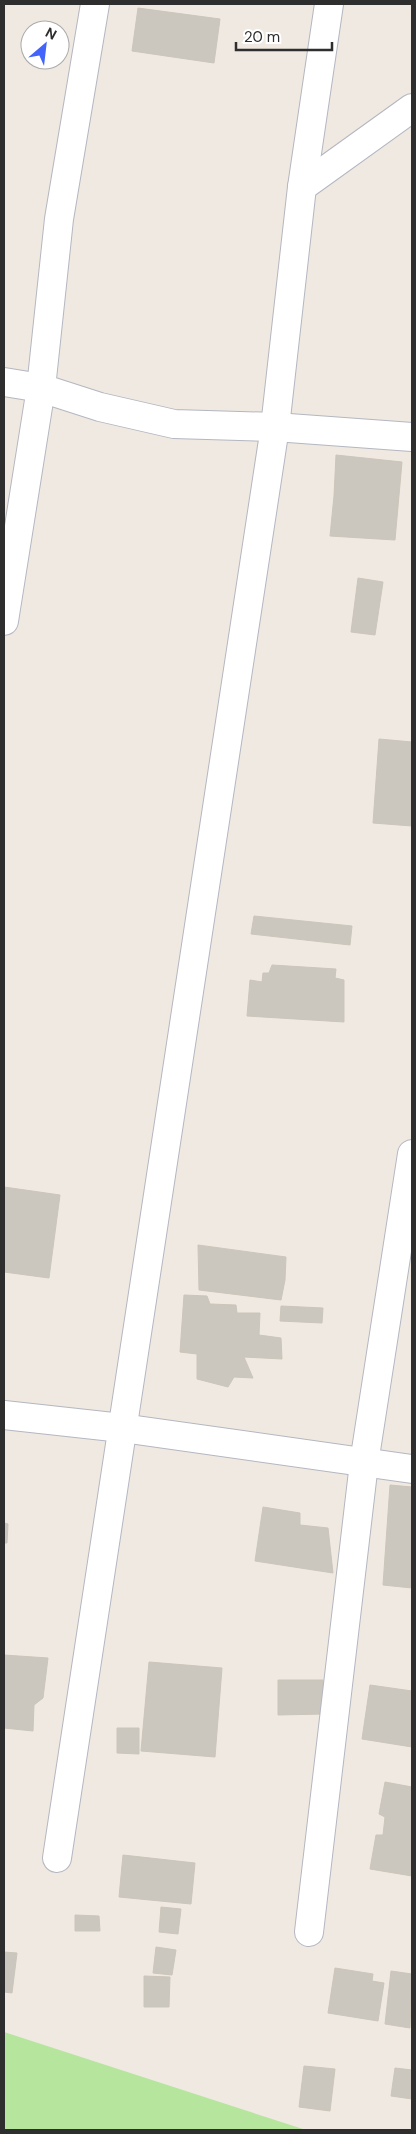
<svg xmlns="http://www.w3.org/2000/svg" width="416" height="2134" font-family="'DM Sans',sans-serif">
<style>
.green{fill:#b6e59e}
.building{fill:#cbc7bf;stroke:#cbc5ba}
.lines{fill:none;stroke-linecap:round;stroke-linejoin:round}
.minor-casing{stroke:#b4b7c1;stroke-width:30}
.minor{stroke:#fff;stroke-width:28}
</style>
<rect width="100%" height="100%" fill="#efe9e1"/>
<!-- green -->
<path class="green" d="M4,2032l302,98h-302z"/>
<!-- building -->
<g class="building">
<path d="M138,8l82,11 -6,44 -82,-12z"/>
<path d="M336,455l66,7 -7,78 -65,-4 4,-40z"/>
<path d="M358,578l25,4 -8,53 -24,-3z"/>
<path d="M379,739l33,3v84l-39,-3z"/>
<path d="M254,916l98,10 -2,19 -99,-11z"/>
<path d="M272,965l64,4 -1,9 9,2v42l-97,-6 3,-36 12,2 1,-9h6z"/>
<path d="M4,1187l56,8 -11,83 -45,-6z"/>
<path d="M198,1245l88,12 -1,23 -4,20 -82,-10z"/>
<path d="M184,1295l23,1 3,8 26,1 1,8h23l-1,22 22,3 1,21 -38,-2 9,21 -19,-1 -6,10 -31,-8v-25l-17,-2z"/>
<path d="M281,1306l42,2 -1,15 -42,-2z"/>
<path d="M390,1485l22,2v101l-29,-3z"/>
<path d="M263,1507l37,6v12l28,3 5,45 -78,-12z"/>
<path d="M4,1523l4,1 -1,19h-3z"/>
<path d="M4,1655l44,3 -5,40 -9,7 -1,26 -29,-3z"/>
<path d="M149,1662l73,6 -7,89 -74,-6z"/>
<path d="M278,1680h45v34l-45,1z"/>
<path d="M370,1685l42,6v56l-50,-8z"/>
<path d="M117,1728h22v26l-22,-1z"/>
<path d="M385,1782l27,5v89l-42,-7 6,-34h7l2,-18 -6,-3z"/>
<path d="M123,1855l72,8 -4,41 -72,-7z"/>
<path d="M161,1907l20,2 -3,25 -19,-2z"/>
<path d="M75,1915l24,1 1,15h-25z"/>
<path d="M156,1947l20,3 -4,25 -19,-2z"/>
<path d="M4,1952l13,1 -5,40 -8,-1z"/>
<path d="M335,1968l38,6 -1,7 12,2 -6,38 -50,-8z"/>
<path d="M391,1971l21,3 -2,54 -25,-4z"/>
<path d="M144,1976l26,1 -1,30h-25z"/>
<path d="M304,2066l31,3 -5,42 -31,-4z"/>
<path d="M395,2068l17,2v29l-21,-3z"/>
</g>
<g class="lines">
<defs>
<g id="minor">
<path d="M302,187l110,-79"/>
<path d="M4,382l37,6 59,19 74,17 101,3 137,10"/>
<path d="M4,621l37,-233 18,-169 36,-215"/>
<path d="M4,1415l118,13 290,41"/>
<path d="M57,1858l218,-1431 27,-240 27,-183"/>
<path d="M309,1932l55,-469 48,-309"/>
</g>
</defs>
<!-- minor casing -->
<use href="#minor" class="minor-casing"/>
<!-- minor -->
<use href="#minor" class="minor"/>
</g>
<!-- border -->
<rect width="416" height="2134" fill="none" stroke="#2e2e2e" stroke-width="10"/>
<!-- north arrow -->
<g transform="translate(45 45) rotate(28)"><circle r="24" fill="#ffffff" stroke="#ababab"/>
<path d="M0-4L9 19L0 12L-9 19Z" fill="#4264fb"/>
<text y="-8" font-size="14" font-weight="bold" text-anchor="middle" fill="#2e2e2e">N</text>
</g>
<!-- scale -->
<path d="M236 42v8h96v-8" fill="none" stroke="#2e2e2e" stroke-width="2.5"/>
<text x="244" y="42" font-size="15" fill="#2e2e2e" stroke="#ffffff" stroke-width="4" paint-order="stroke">20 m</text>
</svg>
